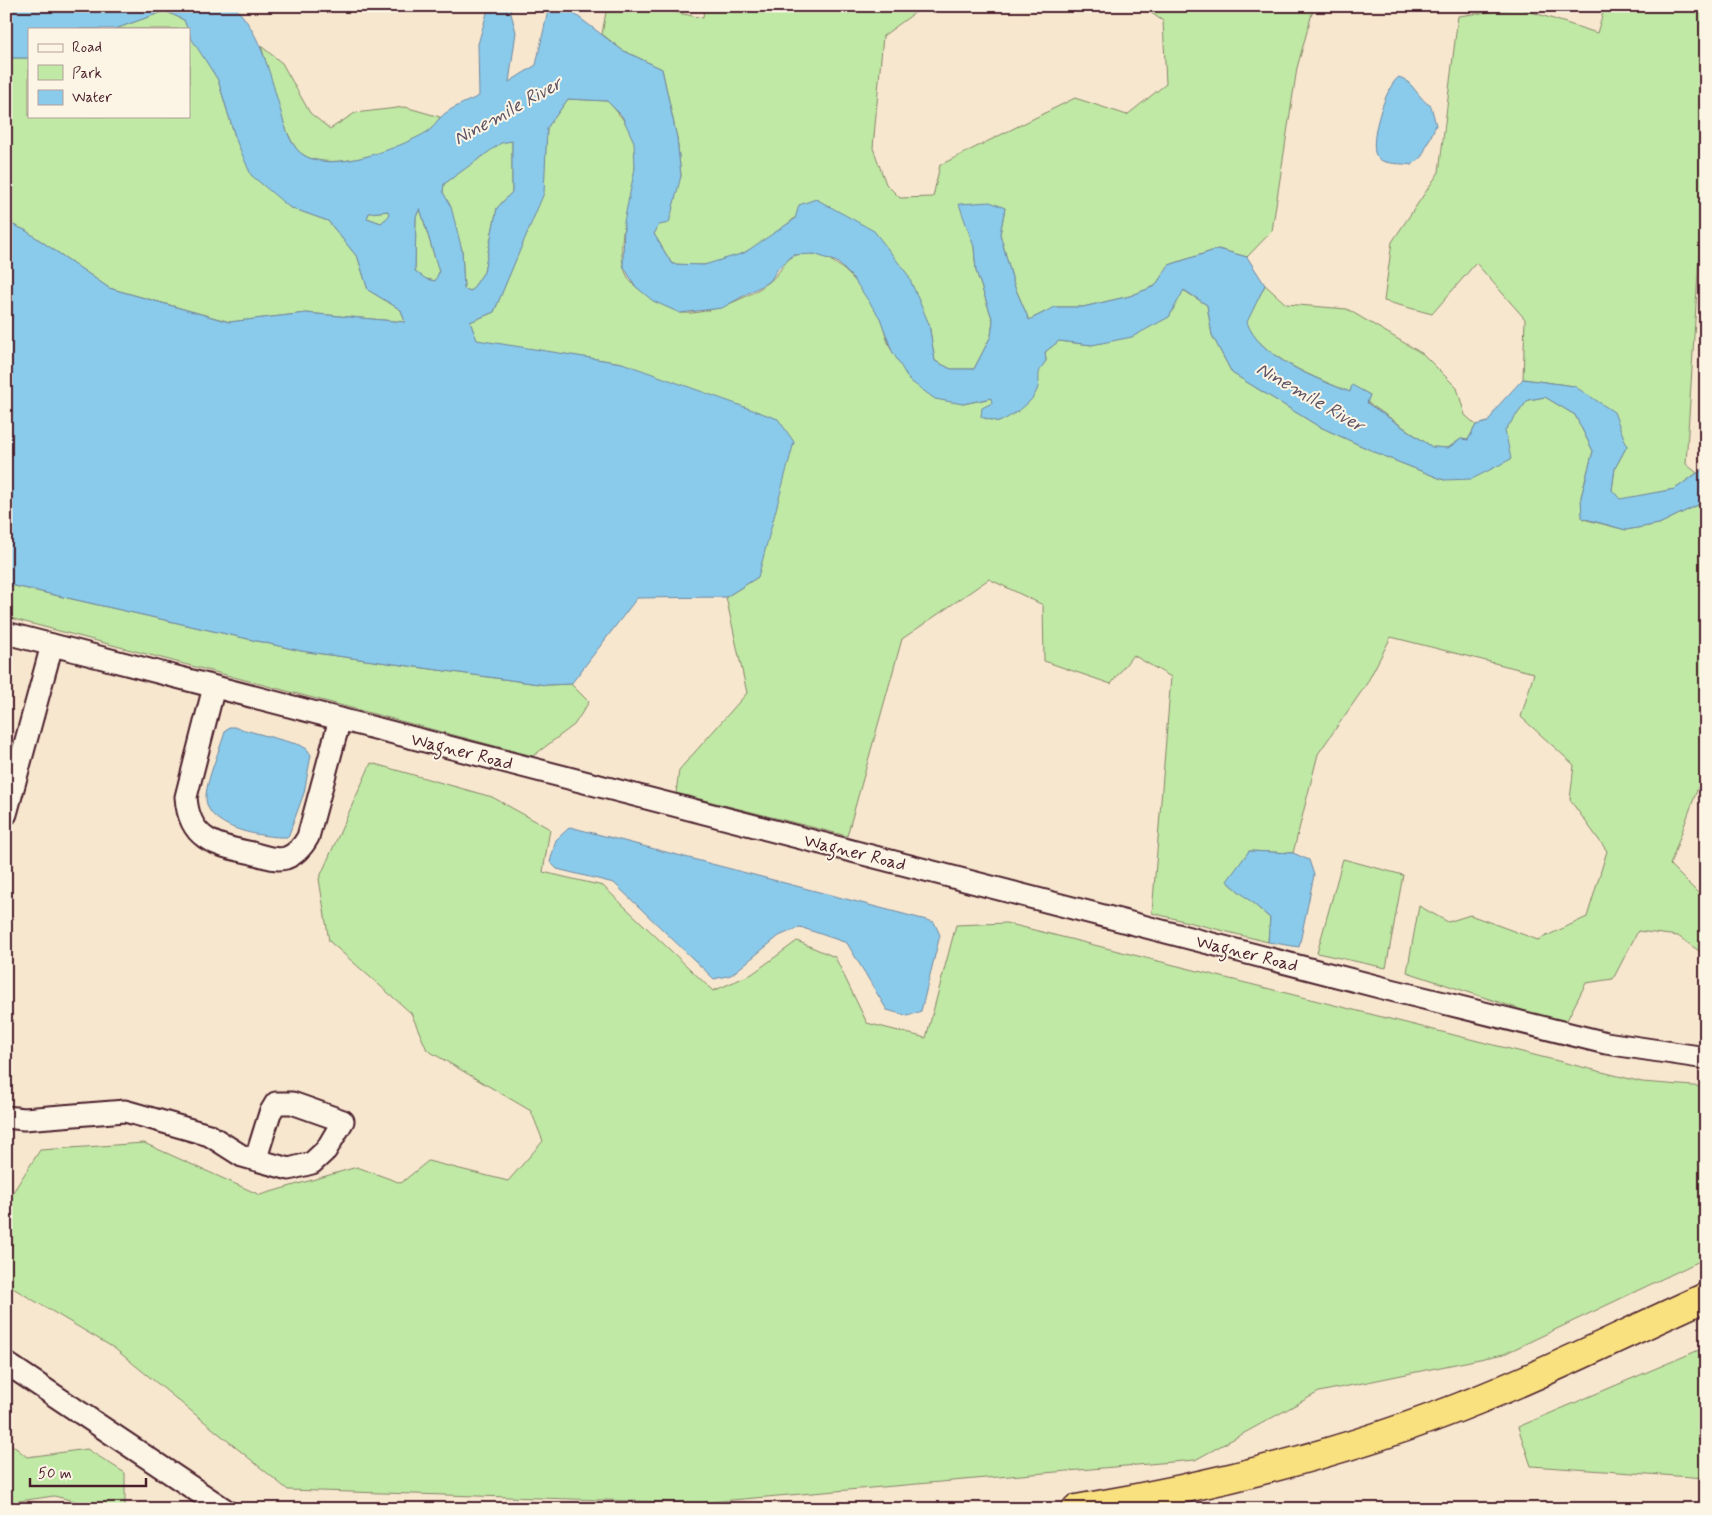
<svg xmlns="http://www.w3.org/2000/svg" width="1712" height="1515" font-family="Mynerve,sans-serif">
<style>
.green{fill:#c0e9a5;stroke:#858468}
.water{fill:#8acbeb;stroke:#70869e;fill-rule:evenodd}
.lines{fill:none;stroke-linecap:round;stroke-linejoin:round}
.minor-casing{stroke:#4a1f2b;stroke-width:25}
.highway-casing{stroke:#4a1f2b;stroke-width:31}
.minor{stroke:#fcf5e5;stroke-width:21}
.highway{stroke:#fae180;stroke-width:28}
.labels{text-anchor:middle;stroke-width:4;stroke-linejoin:round;paint-order:stroke}
.street-label{font-size:18px;fill:#4a1f2b;stroke:#fcf5e5}
.water-label{font-size:19px;font-style:italic;fill:#5d5365;stroke:#fcf5e5}
</style>
<rect width="100%" height="100%" fill="#f7e7cf"/>
<filter id="ink" filterUnits="userSpaceOnUse"><feTurbulence type="fractalNoise" baseFrequency=".02" numOctaves="2"/><feDisplacementMap in="SourceGraphic" scale="10" xChannelSelector="R" yChannelSelector="G"/><feConvolveMatrix kernelMatrix="1 2 1 2 8 2 1 2 1" color-interpolation-filters="sRGB"/></filter>
<g filter="url(#ink)">
<!-- green -->
<g class="green">
<path d="M607,6h37l59,12 1,-12h220l-41,30 -10,112 13,36 14,14 33,-1 7,-32 135,-67 52,17 39,-31 -3,-63 -22,-15h173l-17,62 -25,163 -25,26 -29,-8 -49,16 -14,21 -25,10 -47,11h-28l-26,13 -15,-35 -14,-51 5,-26 -31,39 2,24 17,50 -2,15 -17,33h-23l-16,-8 -6,-37 -106,-120 -7,-5c-30,28 -70,62 -113,66 -10,1 -21,-1 -31,-1l-18,-30 27,-58 -4,-38 -15,-69 -40,-19 -20,-16z"/>
<path d="M1605,6h101v217l-6,18 -14,223 11,9 -22,16 -55,11 -8,-10 3,-22 12,-22 -53,-60 -51,-7 2,-60 -49,-56 -44,51 -48,-13 8,-59 47,-70 19,-156 61,-8 78,25z"/>
<path d="M165,11l19,9 4,9h-73z"/>
<path d="M189,32l29,48 18,60 53,67 39,14 30,37 10,32 33,20 4,12 -99,-9 -76,9 -121,-34 -84,-58 -19,-8v-164h23v58h160z"/>
<path d="M261,46l21,17 28,50 20,16 25,-16 50,-6 35,10c-3,5 -7,12 -12,15 -27,17 -109,47 -132,16 -14,-18 -27,-77 -35,-102z"/>
<path d="M568,99l39,2c11,11 22,24 27,40 11,39 -34,115 2,146 7,5 39,26 46,26 26,2 67,-15 87,-31 17,-13 15,-32 45,-28 27,4 57,42 67,66 4,9 6,25 12,32 17,17 50,37 70,52l29,-6 1,5 -12,14 18,5 38,-32 1,-20 8,-9 -1,-9 14,-11 33,4 77,-28 14,-27 24,15 5,30 20,38 86,53 70,32 56,22 61,-50 23,-30 17,-3 30,18 18,36 -12,46 2,22 43,11 33,-6 47,-23v264l-36,100 36,36v55l-28,-20 -40,-5 -25,48 -27,4 -21,41 -158,-52 12,-66 29,16 22,-7 68,25 49,-23 20,-66 -37,-51 4,-35 -53,-48 13,-44 -143,-36 -25,48 -48,69 -25,99 -44,-2 -21,31 42,36 -2,24 -116,-29 19,-236 -38,-22 -22,29 -67,-23 -1,-56 -54,-26 -87,60 -55,197 -171,-43 3,-23 68,-77 -21,-96 32,-20 -136,-214 -145,-22 -7,-19 24,-10 49,-119 4,-65z"/>
<path d="M512,141v51l-15,16 -13,64 -13,19 -7,-2 -2,-39 -19,-58 1,-8 57,-42z"/>
<path d="M420,208l19,64 -3,9 -10,-2 -11,-7 1,-55z"/>
<path d="M388,211l2,5 -9,7 -14,-5 2,-5z"/>
<path d="M1265,285l21,19 61,5 76,45 34,34 8,27 11,10 -8,15 -7,-1 -13,9 -16,-1 -65,-45 3,-7 -18,-9 -2,6c-32,-13 -91,-35 -104,-70z"/>
<path d="M6,584l295,67 245,34 25,-1 18,18 -15,23 -41,31 -527,-139z"/>
<path d="M371,763l121,34 58,32 -7,43 60,14 110,105 39,-17 45,-33 38,16 32,66 59,15 30,-113 50,-2 636,159 64,5v171l-202,96 -185,38 -124,68 -498,43 -409,-13 -174,-142 -108,-64v-81l34,-53 104,-7 116,52 97,-28 44,16 27,-22 80,20 35,-40 -12,-30 -104,-61 -16,-37 -82,-72 -10,-62z"/>
<path d="M1343,859l60,16 -17,93 -69,-15z"/>
<path d="M1706,1347v131l-175,-12 -13,-39z"/>
<path d="M6,1440l21,17 60,-8 38,24v36h-18l-53,-13 -48,7z"/>
</g>
<!-- water -->
<g class="water">
<path d="M6,6h228c25,26 33,58 43,92 5,16 8,36 19,50 24,32 103,0 131,-16 6,-3 8,-10 13,-14 9,-10 27,-16 39,-22l-1,-52 11,-38h20l7,26 -7,50 27,-17 13,-59h15l58,44 40,19 15,69 4,38 -12,47 -10,2 -5,9 18,30 32,1 40,-12 51,-34 4,-14 17,-6 58,32 34,44 21,49 6,37 16,8h23l17,-33 2,-15 -17,-50 -2,-24 -15,-43 31,-2 15,6 -5,26 14,51 15,35 26,-13h28l47,-11 25,-10 14,-21 49,-16 29,8 18,28 -18,37c11,35 72,58 103,70l2,-7 18,10 -3,8 65,44 16,1 13,-9 7,1 8,-15 12,-3 10,-16 25,-27 51,7 40,26 13,34 -12,22 -3,22 8,9 55,-10 31,-22v34l-47,23 -33,6 -44,-12 -1,-21 12,-46 -18,-36 -30,-18 -17,3 -23,30 6,29 -39,20 -28,1 -56,-22 -70,-32 -86,-53 -20,-38 -5,-30 -23,-15 -15,27 -37,20 -40,8 -33,-4 -14,11 1,9c-12,15 -4,15 -9,29 -5,14 -25,26 -38,32l-18,-5 1,-9 10,-5 -1,-5 -28,6 -28,-5 -26,-19 -17,-29 -12,-33 -27,-40 -16,-16 -23,-8 -21,1 -16,15 -7,11 -48,27 -42,5 -27,-12 -18,-15 -12,-21 1,-43 11,-54 -1,-26 -12,-26 -15,-15 -39,-2 -21,29 -3,65 -50,119 -24,10 7,18 145,23 156,56 16,23 -36,135 -32,20 -89,1 -66,86 -25,1 -245,-34 -295,-67v-362l19,8 84,58 120,34 77,-9 99,9 -4,-12 -33,-20 -10,-32 -30,-37 -39,-14 -38,-32 -15,-35 -18,-60 -27,-42 -7,-18 -19,-9 -50,18h-86v29h-23zM512,141v51l-15,16 -13,64 -13,19 -7,-2 -2,-39 -11,-43 -8,-15 1,-8 57,-41zM420,208l19,64 -4,9 -9,-2 -11,-8 1,-54zM388,211l1,5 -8,7 -14,-5 2,-5z"/>
<path d="M1399,77c14,4 19,22 32,29l5,19 -14,31 -10,9c-10,-2 -27,0 -34,-7 -12,-10 8,-74 21,-81z"/>
<path d="M229,727h5l66,18 7,4 4,6 -7,38 -16,44c-23,1 -85,-8 -82,-42 1,-16 14,-46 19,-63z"/>
<path d="M570,827l364,95 6,13 -19,76 -13,5 -21,-6 -40,-67 -47,-16 -21,9 -48,39 -17,4 -100,-96 -57,-14 -7,-7 6,-22z"/>
<path d="M1249,851l44,2 16,7 5,15 -15,72 -31,-5 2,-24 -43,-37z"/>
</g>
<g class="lines">
<defs>
<g id="minor">
<path d="M6,633l1385,357 215,53 100,15"/>
<path d="M214,687l-28,110c3,44 30,48 66,56 11,3 23,8 34,5 11,-4 17,-12 22,-21l32,-118"/>
<path d="M6,814l46,-169"/>
<path d="M6,1117l18,2 101,-8 84,24 33,21 47,13 23,-6 14,-13 17,-29 -51,-18h-16l-6,10 -14,45"/>
<path d="M6,1363l218,146"/>
</g>
<path id="highway" d="M1076,1509c139,-23 278,-58 409,-112 74,-30 147,-67 221,-100"/>
</defs>
<!-- minor casing -->
<use href="#minor" class="minor-casing"/>
<!-- highway casing -->
<use href="#highway" class="highway-casing"/>
<!-- minor -->
<use href="#minor" class="minor"/>
<!-- highway -->
<use href="#highway" class="highway"/>
</g>
</g>
<g class="labels">
<!-- street labels -->
<g class="street-label">
<text transform="translate(462 751) rotate(14)" y="6">Wagner Road</text>
<text transform="translate(855 852) rotate(14)" y="6">Wagner Road</text>
<text transform="translate(1247 953) rotate(14)" y="6">Wagner Road</text>
</g>
<!-- water labels -->
<g class="water-label">
<text transform="translate(507 110) rotate(-29)" y="7">Ninemile River</text>
<text transform="translate(1311 396) rotate(30)" y="7">Ninemile River</text>
</g>
</g>
<!-- margin -->
<rect width="1712" height="1515" fill="none" stroke="#fcf5e5" stroke-width="25"/>
<rect x="12" y="12" width="1687" height="1490" fill="none" stroke="#4a1f2b" stroke-width="2" filter="url(#ink)"/>
<!-- legend -->
<rect x="28" y="28" width="162" height="90" fill="#fcf5e5" stroke="#b59f9b"/>
<rect x="38" y="44" width="25" height="8" fill="#fcf5e5" stroke="#b59f9b"/>
<text x="72" y="52" font-size="15" fill="#4a1f2b">Road</text>
<rect x="38" y="65" width="25" height="15" fill="#c0e9a5" stroke="#b59f9b"/>
<text x="72" y="78" font-size="15" fill="#4a1f2b">Park</text>
<rect x="38" y="90" width="25" height="15" fill="#8acbeb" stroke="#b59f9b"/>
<text x="72" y="102" font-size="15" fill="#4a1f2b">Water</text>
<!-- scale -->
<path d="M30 1478v8h116v-8" fill="none" stroke="#4a1f2b" stroke-width="2.5"/>
<text x="38" y="1478" font-size="15" fill="#4a1f2b" stroke="#fcf5e5" stroke-width="4" paint-order="stroke">50 m</text>
</svg>
